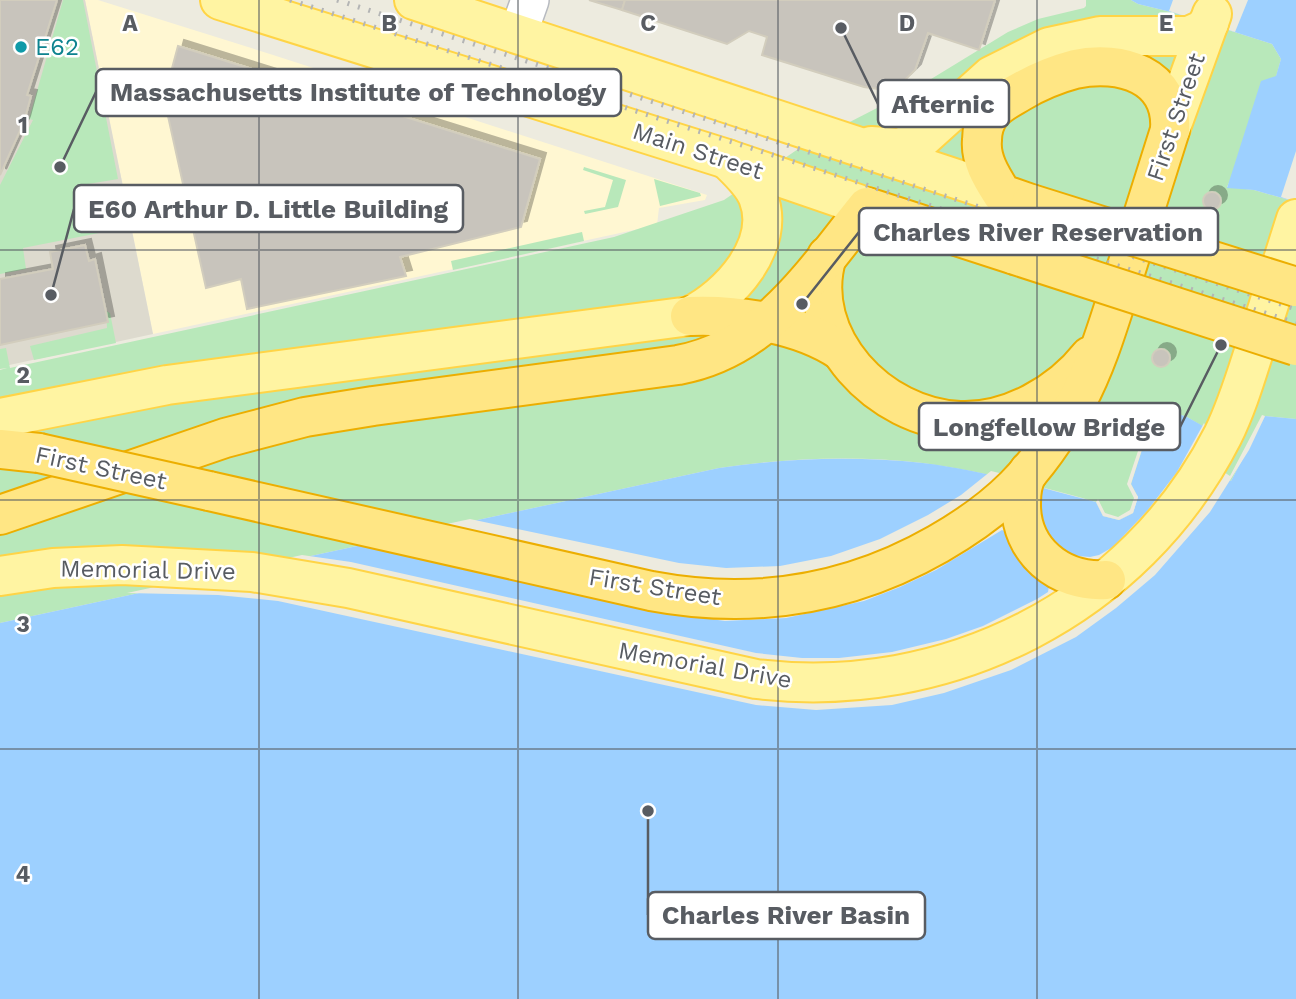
<svg xmlns="http://www.w3.org/2000/svg" width="1296" height="999" font-family="'Work Sans',sans-serif">
<style>
.commercial{fill:#fff7d2}
.education{fill:#dddace}
.green{fill:#b8e8ba}
.water{fill:#9dd0ff}
.pier{fill:#edebdf}
.building{fill:#c8c4bc;stroke:#d2cdbd;stroke-width:2;filter:url(#shadow)}
.lines{fill:none;stroke-linecap:round;stroke-linejoin:round}
.minor-casing{stroke:#b7bac0;stroke-width:40}
.major-casing{stroke:#ffd446;stroke-width:42}
.highway-casing{stroke:#ecae00;stroke-width:42}
.minor{stroke:#fff;stroke-width:37}
.major{stroke:#fff4a2;stroke-width:38}
.highway{stroke:#ffe684;stroke-width:38}
.rail{stroke:#b4b5b5;stroke-width:5;stroke-dasharray:2 9;stroke-linecap:butt}
.highway-bridge-casing{stroke:#ecae00;stroke-width:42;stroke-linecap:butt}
.highway-bridge{stroke:#ffe684;stroke-width:38}
.grid{fill:none;stroke:#585c62;stroke-width:2;stroke-opacity:0.55}
.culture-dot{fill:#0f9aa8;stroke:#fff;stroke-width:2.5}
.labels{text-anchor:middle;stroke-width:5;stroke-linejoin:round;paint-order:stroke}
.culture-label{font-size:24px;fill:#0d838f;stroke:#fff;text-anchor:start}
.street-label{font-size:24px;fill:#585c62;stroke:#fff}
.grid-label{font-size:23px;text-anchor:middle;font-weight:bold;fill:#585c62;stroke:#fff;stroke-width:5;stroke-linejoin:round;paint-order:stroke}
.leader{fill:none;stroke:#585c62;stroke-width:2.5}
.callout-dot{fill:#585c62;stroke:#fff;stroke-width:2.5}
.callout{fill:#fff;stroke:#585c62;stroke-width:2.5}
.callout-label{font-size:26px;text-anchor:middle;font-weight:bold;fill:#585c62}
</style>
<defs>
<filter id="shadow"><feDropShadow dx="6" dy="-6" stdDeviation="0" flood-color="#0004"/></filter>
</defs>
<rect width="100%" height="100%" fill="#edebdf"/>
<!-- commercial -->
<path class="commercial" d="M85,0h13l172,54 437,141 -2,5 -46,8 -2,17 -504,109z"/>
<!-- education -->
<path class="education" d="M0,0h85l68,334 -153,33z"/>
<!-- green -->
<g class="green">
<path d="M63,0h20l35,179 -30,5 11,49 -76,15 3,21 -26,5v-89l33,-65 -4,-1z"/>
<path d="M1086,0h45l7,4 37,9 97,31 9,15 -5,18 -49,110 27,3 42,12v217l-31,-3 -34,65 -43,-27 14,-28 -15,-9 -31,-11 -23,107 -14,7 -16,-4 -7,-14c-57,-16 -114,-31 -173,-39 -68,-8 -137,-5 -204,5l-719,155v-253l7,-2 -7,1v-20l6,-1 4,20 604,-131 110,-37 77,-53 117,-60 90,-55 30,-13 46,-11 2,-2z"/>
<path d="M584,167l42,13 -8,27 -33,7 -1,-3 21,-4 8,-27 -30,-10z"/>
<path d="M654,179l46,14 1,3 -41,10z"/>
<path d="M582,232l2,9 -131,29 -2,-9z"/>
<path d="M106,311l4,2 6,30 -82,17 -4,-14 77,-18z"/>
</g>
<!-- water -->
<g class="water">
<path d="M1131,0h165v202l-42,-12 -27,-2 34,-107 15,-5 5,-17 -9,-15 -97,-31 -37,-9z"/>
<path d="M1156,406l31,11 16,9 -14,28 42,27 34,-65 31,3v580h-1296v-376l719,-155c67,-10 136,-12 204,-5 59,7 116,24 173,39l7,14 16,4 14,-7 5,-16 -7,-13z"/>
</g>
<!-- pier -->
<g class="pier">
<path d="M1173,0h75l-13,32 -66,-21z"/>
<path d="M1296,151v51l-15,-5z"/>
<path d="M1154,403h3l-26,81 7,13 -5,16 -14,7 -16,-4 -7,-14 2,-3 7,14 13,4 12,-7 4,-12 -7,-14z"/>
<path d="M1262,415l3,1 -16,34 -39,62 -55,63 -39,33 -40,29 -65,33 -67,23 -52,12 -76,5 -60,-5 -478,-104 -60,-6 -91,-2 175,-38 49,7 405,91 46,5h37l53,-6 54,-13 37,-13 54,-27 11,-7 1,-6 -22,-16 -11,-13 -10,-25 -4,-2 -66,40 -36,17 -36,14 -78,17 -61,3 -79,-11 -292,-66 116,-25 209,44 47,5 54,-2 51,-10 49,-17 48,-24 33,-20 30,-24 53,13 -6,12v30l28,29 24,2 9,-2 14,-8 34,-36 30,-39 27,-49 2,4 -13,25 37,24z"/>
</g>
<!-- building -->
<g class="building">
<path d="M0,0h57l-30,95 4,1 -7,26 -24,53z"/>
<path d="M589,0h36l-3,10z"/>
<path d="M625,0h370l-16,50 -51,-17 -13,37 -10,10 -14,7 -13,2 -14,-2 -102,-32 5,-18 -18,-6 -22,13 -105,-34z"/>
<path d="M178,46l362,113 -19,68 -121,30 6,19 -159,33 -6,-30 -35,9 -42,-190z"/>
<circle cx="1212" cy="201" r="9"/>
<path d="M85,245l4,16 6,-2 13,63 -108,23v-66l53,-10 -3,-17z"/>
<circle cx="1161" cy="358" r="9"/>
</g>
<g class="lines">
<defs>
<path id="minor" d="M518,34l12,-34"/>
<g id="major">
<path d="M220,0l507,159 140,48"/>
<path d="M414,0l588,194"/>
<path d="M1170,130l42,-116"/>
<path d="M871,146l28,2 21,-8 71,-64 58,-29 51,-11h89l13,-6 7,-7"/>
<path d="M0,418l167,-33 523,-69c39,-19 87,-71 68,-119 -6,-15 -20,-27 -31,-38"/>
<path d="M0,576l53,-8 69,-3 130,7 96,16 408,91c191,23 379,-71 467,-244 14,-28 23,-59 33,-90 13,-42 27,-84 40,-126"/>
</g>
<g id="highway">
<path d="M827,256c-25,82 53,162 133,165 49,2 100,-27 130,-65"/>
<path d="M690,316c48,-2 111,8 151,35"/>
<path d="M0,449l39,4"/>
<path d="M1029,471c-7,10 -8,20 -8,32 -1,47 38,80 85,77"/>
<path d="M209,491l442,100c101,19 198,4 287,-47 28,-16 54,-34 77,-57 24,-24 45,-56 62,-86 20,-37 32,-79 45,-119 16,-51 32,-101 48,-152 4,-55 -50,-71 -95,-61 -19,5 -38,13 -55,23 -10,6 -23,12 -30,22 -5,7 -8,17 -8,26 -2,20 10,38 20,54l29,10"/>
<path d="M0,515l225,-77 80,-21 68,-11 305,-41c89,-16 136,-93 189,-158l148,48"/>
</g>
</defs>
<!-- minor casing -->
<use href="#minor" class="minor-casing"/>
<!-- major casing -->
<use href="#major" class="major-casing"/>
<!-- highway casing -->
<use href="#highway" class="highway-casing"/>
<!-- minor -->
<use href="#minor" class="minor"/>
<!-- major -->
<use href="#major" class="major"/>
<!-- highway -->
<use href="#highway" class="highway"/>
<!-- rail -->
<g class="rail">
<path d="M290,0l1006,323"/>
<path d="M337,0l959,309"/>
</g>
<defs>
<g id="highway-bridge">
<path d="M1031,204l265,83"/>
<path d="M1015,255l281,91"/>
<path d="M39,453l170,38"/>
</g>
</defs>
<!-- highway-bridge casing -->
<use href="#highway-bridge" class="highway-bridge-casing"/>
<!-- highway-bridge -->
<use href="#highway-bridge" class="highway-bridge"/>
</g>
<!-- grid -->
<path class="grid" d="M259,0v999M518,0v999M778,0v999M1037,0v999M0,250h1296M0,500h1296M0,749h1296"/>
<!-- markers -->
<circle class="culture-dot" cx="21" cy="47" r="7"/>
<g class="labels">
<!-- culture labels -->
<g class="culture-label">
<text x="35" y="55">E62</text>
</g>
<!-- street labels -->
<g class="street-label">
<text transform="translate(1176 117) rotate(-71)" y="8">First Street</text>
<text transform="translate(698 151) rotate(18)" y="8">Main Street</text>
<text transform="translate(101 468) rotate(12)" y="8">First Street</text>
<text transform="translate(148 570) rotate(1)" y="8">Memorial Drive</text>
<text transform="translate(655 587) rotate(9)" y="8">First Street</text>
<text transform="translate(705 665) rotate(10)" y="8">Memorial Drive</text>
</g>
</g>
<g class="grid-label">
<text x="130" y="31">A</text>
<text x="389" y="31">B</text>
<text x="648" y="31">C</text>
<text x="907" y="31">D</text>
<text x="1166" y="31">E</text>
<text x="23" y="133">1</text>
<text x="23" y="383">2</text>
<text x="23" y="632">3</text>
<text x="23" y="882">4</text>
</g>
<!-- callouts -->
<path class="leader" d="M60 167L96 92M841 28L878 104M51 295L74 209M802 304L859 232M1221 345L1180 427M648 811L648 915"/>
<g class="callout-dot">
<circle cx="60" cy="167" r="7"/>
<circle cx="841" cy="28" r="7"/>
<circle cx="51" cy="295" r="7"/>
<circle cx="802" cy="304" r="7"/>
<circle cx="1221" cy="345" r="7"/>
<circle cx="648" cy="811" r="7"/>
</g>
<g class="callout">
<rect x="96" y="69" width="525" height="47" rx="7"/>
<rect x="878" y="80" width="131" height="47" rx="7"/>
<rect x="74" y="185" width="389" height="47" rx="7"/>
<rect x="859" y="208" width="359" height="47" rx="7"/>
<rect x="919" y="403" width="261" height="47" rx="7"/>
<rect x="648" y="892" width="277" height="47" rx="7"/>
</g>
<g class="callout-label">
<text x="358" y="101">Massachusetts Institute of Technology</text>
<text x="943" y="113">Afternic</text>
<text x="268" y="218">E60 Arthur D. Little Building</text>
<text x="1038" y="241">Charles River Reservation</text>
<text x="1049" y="436">Longfellow Bridge</text>
<text x="786" y="924">Charles River Basin</text>
</g>
</svg>
